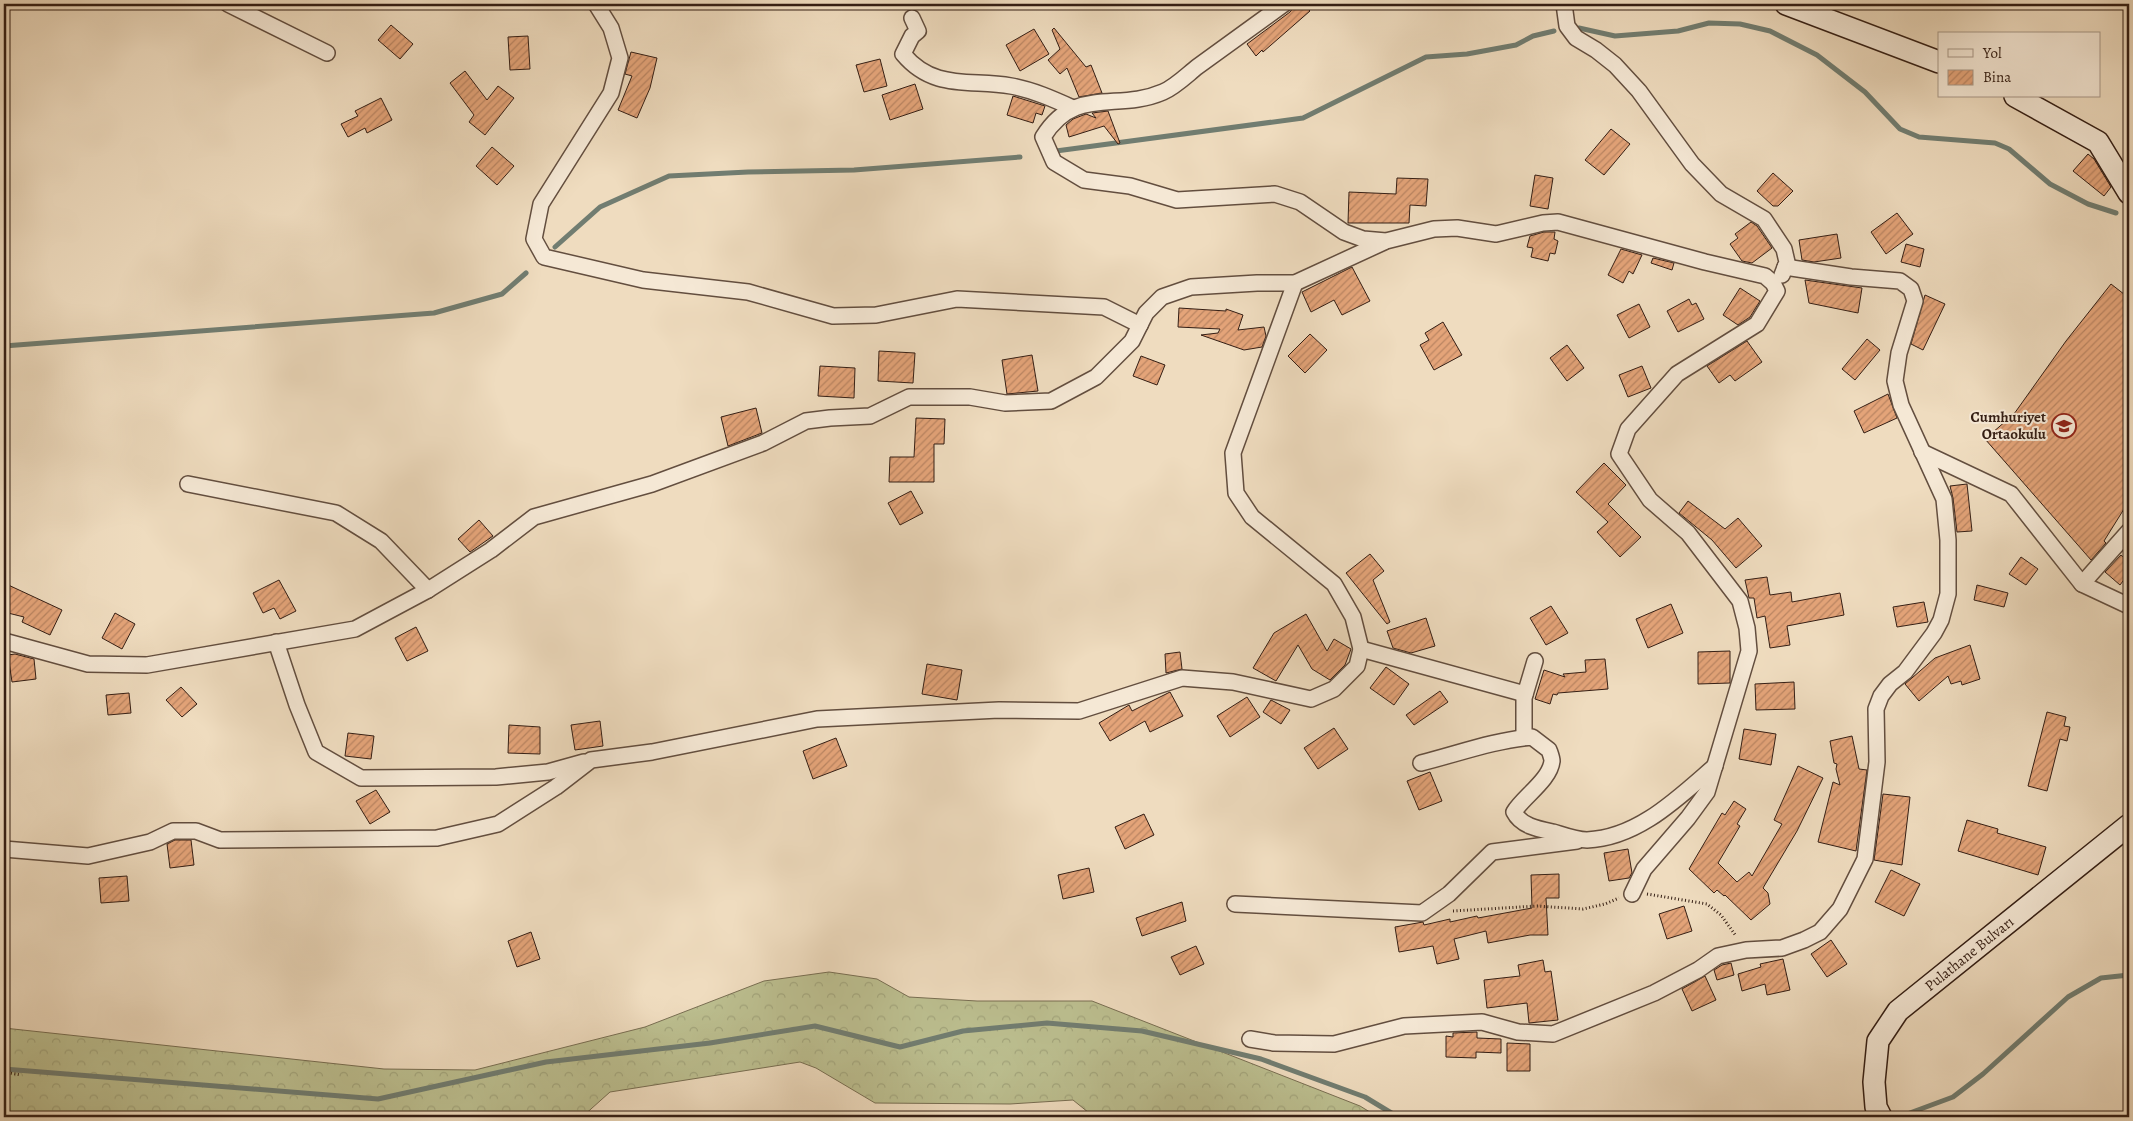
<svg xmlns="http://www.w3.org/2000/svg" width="2133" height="1121" font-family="Alegreya,serif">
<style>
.forest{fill:url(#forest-crowns);stroke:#786e52}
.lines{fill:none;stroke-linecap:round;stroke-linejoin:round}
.stream{stroke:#717d71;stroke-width:5}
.building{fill:url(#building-hatch);stroke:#341e14}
.street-casing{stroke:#634e3f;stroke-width:18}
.secondary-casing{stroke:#341e14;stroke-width:24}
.path{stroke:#341e14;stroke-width:3;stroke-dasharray:1 2.5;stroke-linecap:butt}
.street{stroke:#f5e8d5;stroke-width:15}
.secondary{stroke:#f5e8d5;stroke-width:21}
.labels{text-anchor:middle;stroke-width:4;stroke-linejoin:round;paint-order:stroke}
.poi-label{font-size:15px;font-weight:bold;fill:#341e14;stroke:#f5e8d5;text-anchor:end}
.street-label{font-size:15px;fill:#341e14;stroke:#f5e8d5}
</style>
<defs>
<pattern id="forest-crowns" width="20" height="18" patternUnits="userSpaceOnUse" patternTransform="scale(1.25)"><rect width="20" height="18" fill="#bcbf90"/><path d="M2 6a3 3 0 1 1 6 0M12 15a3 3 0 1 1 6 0" fill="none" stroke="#a2a47b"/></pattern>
<pattern id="building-hatch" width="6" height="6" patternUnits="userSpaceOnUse" patternTransform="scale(1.25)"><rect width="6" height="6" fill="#e4a479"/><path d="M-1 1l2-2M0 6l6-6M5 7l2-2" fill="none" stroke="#ba8562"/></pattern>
</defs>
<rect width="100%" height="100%" fill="#efdcbf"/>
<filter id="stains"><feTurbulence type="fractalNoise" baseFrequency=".004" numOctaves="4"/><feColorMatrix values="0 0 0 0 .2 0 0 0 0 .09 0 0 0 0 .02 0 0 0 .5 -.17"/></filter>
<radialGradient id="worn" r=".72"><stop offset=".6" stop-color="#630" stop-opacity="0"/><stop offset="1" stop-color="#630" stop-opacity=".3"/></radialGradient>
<!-- forest -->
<path class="forest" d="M829,972l48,7 32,18 68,4h115l268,105 18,11h-284l-21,-17 -63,4 -135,-1 -59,-35 -16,-6 -190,30 -28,25h-578v-89l380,41 91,1 170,-43 119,-46z"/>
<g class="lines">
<!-- stream -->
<g class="stream">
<path d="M1579,28l36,8 63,-5 31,-8 31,1 30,7 47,24 48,37 35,37 19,8 76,6 14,6 41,35 38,20 28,9"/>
<path d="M1056,151l247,-33 123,-61 41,-3 49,-9 17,-9 21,-5"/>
<path d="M555,247l45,-40 69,-31 79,-4 106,-2 166,-13"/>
<path d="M4,346l430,-33 68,-19 24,-21"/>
<path d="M4,1069l374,30 168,-37 164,-19 105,-17 85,21 63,-16 84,-8 95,8 119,28 104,38 33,20"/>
<path d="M1899,1117l54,-20 30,-23 85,-77 33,-19 28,-3"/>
</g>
</g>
<!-- building -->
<g class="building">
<path d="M1296,4h7l7,7 -47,41 -1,-2 -6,6 -9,-12 43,-32z"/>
<path d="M391,25l22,19 -13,15 -22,-19z"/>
<path d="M1054,28l32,39 5,-2 11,28 -23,4 -12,-29 -7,6 -12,-14 12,-11 -8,-19z"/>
<path d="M1034,29l15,25 -29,17 -14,-26z"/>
<path d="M528,36l2,33 -20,1 -2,-33z"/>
<path d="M631,52l26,6 -7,30 -13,30 -19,-8 14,-34 -7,-2z"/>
<path d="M880,59l7,27 -23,6 -8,-27z"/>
<path d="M465,71l22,29 11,-14 16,12 -29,37 -16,-13 5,-7 -24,-32z"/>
<path d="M915,84l8,25 -33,11 -8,-25z"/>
<path d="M1013,96l32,10 -3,9 -6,-2 -3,10 -26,-8z"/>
<path d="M381,98l11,22 -25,13 -2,-5 -17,9 -7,-13 17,-8 -3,-5z"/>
<path d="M1108,111l12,32 -2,1 -14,-18 -35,11 -3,-12 7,-6 13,-5 10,4 -4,-5z"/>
<path d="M1611,129l19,15 -26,31 -19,-15z"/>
<path d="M492,147l22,19 -17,19 -21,-19z"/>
<path d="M2088,154l6,5 17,28 -7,9 -31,-25z"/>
<path d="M1773,173l20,18 -15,15h-5l-16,-15z"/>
<path d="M1535,175l18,3 -5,31 -18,-3z"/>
<path d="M1397,178l31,1 -2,27 -16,-1 -1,18h-61l1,-31 47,2z"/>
<path d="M1897,213l16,21 -27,20 -15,-22z"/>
<path d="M1751,222l6,4 15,22 -20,15 -10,-2 -12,-17 8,-6 -3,-4z"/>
<path d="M1544,232h11l-1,7 4,2 -3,13 -5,-1 -2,8 -17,-4 2,-9 -6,-1 3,-11z"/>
<path d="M1837,234l4,24 -27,4 -12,-2 -3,-20z"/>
<path d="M1906,244l18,5 -4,18 -19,-5z"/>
<path d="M1621,249l21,6 -9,19 -4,-3 -6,12 -15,-8z"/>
<path d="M1653,258l21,5 -2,7 -21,-7z"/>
<path d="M1352,267l18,34 -28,14 -8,-15 -23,12 -9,-20z"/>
<path d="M1805,280l57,8 -4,25 -49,-10z"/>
<path d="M2111,284l18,14v203l-25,40 2,2 -15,17 -106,-121 29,-25 52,-73z"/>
<path d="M1740,288l20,13 -10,16 -12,8 -15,-10z"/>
<path d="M1925,295l20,9 -22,46 -12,-6z"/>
<path d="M1689,299l3,6 4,-2 8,16 -26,13 -11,-21z"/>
<path d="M1639,304l11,23 -21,11 -12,-23z"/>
<path d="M1179,308l47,3v-2l17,6 -5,15 26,-3 2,9 -4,11 -18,3 -43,-15 17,-2 2,-4 -42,-2z"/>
<path d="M1443,322l19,33 -28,15 -14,-25 9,-5 -4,-7z"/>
<path d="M1310,334l17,16 -22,23 -17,-17z"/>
<path d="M1867,339l13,11 -25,30 -13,-11z"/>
<path d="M1747,341l15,21 -27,19 -5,-6 -11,8 -12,-17z"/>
<path d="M1567,345l17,23 -17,13 -17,-23z"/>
<path d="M879,351l36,2 -2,30 -35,-2z"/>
<path d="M1032,355l6,36 -31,3 -5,-34z"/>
<path d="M1141,356l24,9 -8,20 -24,-9z"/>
<path d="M820,366l35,2 -1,30 -36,-2z"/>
<path d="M1642,366l9,22 -23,9 -9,-22z"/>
<path d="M1888,394l9,24 -33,15 -10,-22z"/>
<path d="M756,408l6,25 -34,13 -7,-29z"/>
<path d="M916,418l29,1 -1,25h-10v38h-45l1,-25h24z"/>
<path d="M1604,463l22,22 -18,19 33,33 -21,20 -23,-25 11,-10 -32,-30z"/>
<path d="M1967,484l5,47 -15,1 -4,-34 -3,-12z"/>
<path d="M911,491l12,22 -23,12 -12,-22z"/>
<path d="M1688,501l37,28 13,-11 24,28 -26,22 -24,-28 -33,-27z"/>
<path d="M479,520l14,16 -23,16 -12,-13z"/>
<path d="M1370,554l14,17 -11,9 17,42 -3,2 -41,-51z"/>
<path d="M2121,555l8,7v11l-9,12 -15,-13z"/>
<path d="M2021,557l17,12 -12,16 -17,-11z"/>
<path d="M1767,577l3,18 21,-3 1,10 48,-9 4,22 -57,11 3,19 -20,3 -5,-32 -8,2 -3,-20h-5l-4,-18z"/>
<path d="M279,580l17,31 -16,8 -6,-11 -11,5 -10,-20z"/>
<path d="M4,583l58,27 -12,25 -28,-13 2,-5 -20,-5z"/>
<path d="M1977,585l31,8 -4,14 -30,-7z"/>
<path d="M1924,602l4,20 -31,5 -4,-20z"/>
<path d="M1671,604l12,29 -35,15 -12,-29z"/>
<path d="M1551,606l17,27 -22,12 -16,-27z"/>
<path d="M115,613l20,11 -13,25 -20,-11z"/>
<path d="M1306,614l21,37 7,-12 17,10 -6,16 -15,15 -18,-11 -14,-24 -22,36 -23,-13 21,-35z"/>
<path d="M1426,618l9,28 -24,7 -18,-5 -6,-17z"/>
<path d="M416,627l12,24 -21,10 -12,-23z"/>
<path d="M1970,645l10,34 -18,6 -1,-4 -10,3 -3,-8 -29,25 -14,-17 30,-26z"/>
<path d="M1730,651v32l-32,1v-32z"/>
<path d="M1180,652l2,17 -16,4 -1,-19z"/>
<path d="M15,654l19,5 2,20 -24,3 -4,-27z"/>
<path d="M1605,659l3,30 -50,4 -1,2 -4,-1 -3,10 -15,-5 9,-29 21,7 -2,-3 23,-2 -1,-12z"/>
<path d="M927,664l35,6 -5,30 -35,-6z"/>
<path d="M1386,667l23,17 -15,21 -24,-17z"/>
<path d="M1794,682l1,27 -39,1 -1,-26z"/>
<path d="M181,687l16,17 -15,13 -16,-17z"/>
<path d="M1440,691l8,11 -34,23 -8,-10z"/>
<path d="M1170,692l13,24 -33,16 -5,-11 -35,20 -11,-18 30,-18 3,6z"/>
<path d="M129,693l2,20 -23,2 -2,-20z"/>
<path d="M1247,697l13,20 -30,20 -13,-21z"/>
<path d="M1271,700l19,10 -9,14 -18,-12z"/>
<path d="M2047,712l19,5 -2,9 6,1 -3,14 -7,-2 -13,52 -19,-5z"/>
<path d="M600,721l3,25 -28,4 -4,-25z"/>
<path d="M509,725l31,2v27l-32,-1z"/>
<path d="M1334,728l14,21 -30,20 -14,-21z"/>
<path d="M1744,729l32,5 -5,31 -32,-6z"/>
<path d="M348,733l26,3 -3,23 -26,-3z"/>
<path d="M1852,736l7,33 8,1 -11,81 -38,-9 15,-60 7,3 -4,-16 1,-5 -3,-1 -4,-22z"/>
<path d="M836,738l11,28 -34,13 -10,-28z"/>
<path d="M1798,766l25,12 -26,53 -34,57 5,5 2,11 -19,16 -26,-25 -1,1 -7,-6 -3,3 -25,-24 33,-56 3,2 9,-14 12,8 -9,15 3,2 -22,37 19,19 12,-10 3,4 30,-52 -8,-4z"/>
<path d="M1430,772l12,29 -23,9 -12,-29z"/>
<path d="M376,790l14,22 -20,12 -14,-23z"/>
<path d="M1883,794l27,3 -8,68 -28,-5z"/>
<path d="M1144,814l10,21 -29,14 -10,-22z"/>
<path d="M1967,820l31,9 -1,4 49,14 -8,28 -80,-24z"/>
<path d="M175,840h16l3,25 -24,3 -3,-24z"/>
<path d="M1628,849l4,24 -3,5 -20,3 -5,-28z"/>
<path d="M1089,868l5,24 -31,7 -5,-24z"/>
<path d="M1891,870l29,14 -16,32 -29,-14z"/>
<path d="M1559,874v24h-13l2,37h-18l-42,8 -2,-12 -32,8 5,20 -22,5 -4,-18 -34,6 -4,-25 28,-5 1,3 26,-6v3l27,-6 1,2 54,-10 -1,-33z"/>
<path d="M127,876l2,25 -28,2 -2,-25z"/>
<path d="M1182,902l4,19 -44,15 -6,-18z"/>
<path d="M1684,906l8,25 -25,8 -8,-25z"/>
<path d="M531,932l9,27 -23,8 -9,-26z"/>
<path d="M1831,940l16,24 -20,13 -16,-23z"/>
<path d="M1196,946l8,18 -24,11 -9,-18z"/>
<path d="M1783,959l7,31 -23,5 -2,-11 -23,7 -4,-17 23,-7 -1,-3z"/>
<path d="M1543,960l2,12 6,-1 7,49 -29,3 -2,-20 -40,5 -3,-28 36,-4 -2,-11z"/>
<path d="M1731,963l3,12 -17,5 -3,-10 8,-5z"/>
<path d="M1705,976l11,24 -24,11 -10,-22z"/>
<path d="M1477,1032v6l24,1v14l-25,-1v6l-30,-1v-21l7,1v-4z"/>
<path d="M1507,1043l23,1v27h-23z"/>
</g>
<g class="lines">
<defs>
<g id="street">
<path d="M228,4l99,49"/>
<path d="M596,4l15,24 9,30 -9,35 -70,111 -7,35 10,18 99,23 105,12 85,24 43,-1 81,-16 147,8 36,18"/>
<path d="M1284,4c-29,21 -58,42 -87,63 -10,8 -22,20 -34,25 -46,20 -88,-7 -120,45l11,25 30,18 46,6 47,14 98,-6 25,8 44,30 19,7 23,2 48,-12 23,-1 39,6 47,-11 15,-1 147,40 60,14 8,7 4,8 -20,33 -80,50 -49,55 -9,25 31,46 38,33 52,68 7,27 2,23 -42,141 -19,26 -44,51 -12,25"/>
<path d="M1564,4l3,22 9,12 20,12 19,15 24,26 53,73 29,30 43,25 20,30 3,13 -5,13"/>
<path d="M912,18l6,13 -6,5 -9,18c31,37 67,25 108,32 22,4 42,13 62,22"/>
<path d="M1922,452l89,42 71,90 47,22"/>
<path d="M188,484l148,29 45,28 47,49"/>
<path d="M2082,584l47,-53"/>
<path d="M4,641l84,23 59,1 208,-36 73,-39 63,-40 43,-33 118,-33 111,-41 43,-22 24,-3 40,-2 39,-19h61l35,6 46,-2 45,-24 36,-36 14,-28 16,-16 29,-10 66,-4h38l89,-41"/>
<path d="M276,642l21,63 19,47 45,26 135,-1 52,-5 36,-10"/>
<path d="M1361,649l164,45"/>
<path d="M1524,737v-39l11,-37"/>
<path d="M1421,763c36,-9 74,-23 111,-26l17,13c1,3 3,8 3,11 -2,19 -29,36 -38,51 7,14 24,17 39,20 10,3 23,8 34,8 51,-2 91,-42 128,-74"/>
<path d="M4,849l84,7 62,-14 23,-11h23l24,9 217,-2 61,-14 58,-37 35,-27 61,-8 165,-33 182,-9 80,1 103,-33 51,4 78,17 23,-10 23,-23 4,-17 -8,-32 -19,-33 -82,-67 -16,-24 -3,-40 62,-170"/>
<path d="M1235,904l187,9 27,-19 43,-42 85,-11"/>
<path d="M1250,1039l24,4 60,1 70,-18 78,-4 36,10 35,2 101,-41 44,-23 20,-14 28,-6 36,-2 22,-8 16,-8 20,-23 25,-50 12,-97 -1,-53 5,-13 9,-12 15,-12 29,-39 7,-13 7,-26v-54l-4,-41 -43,-94 -6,-24 4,-28 16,-52 -4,-12 -11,-8 -49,-4 -66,-10"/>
</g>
<g id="secondary">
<path d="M1786,4l153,58"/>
<path d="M2015,96l83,46 31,51"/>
<path id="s1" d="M1881,1117l-5,-10 -2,-25 4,-41 20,-30 231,-186"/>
</g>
</defs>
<!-- street casing -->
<use href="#street" class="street-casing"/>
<!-- secondary casing -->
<use href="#secondary" class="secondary-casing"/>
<!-- path -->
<g class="path">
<path d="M1647,894l60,10 14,11 15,21"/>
<path d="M1453,911l84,-5 46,3 22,-5 14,-6"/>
<path d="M4,1072l17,3"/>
</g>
<!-- street -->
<use href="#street" class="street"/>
<!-- secondary -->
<use href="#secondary" class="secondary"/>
</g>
<!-- icons -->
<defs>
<symbol id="school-ring" viewBox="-11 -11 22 22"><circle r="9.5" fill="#f5e8d5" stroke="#8f2418" stroke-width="1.5"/><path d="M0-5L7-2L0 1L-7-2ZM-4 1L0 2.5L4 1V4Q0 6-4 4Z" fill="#8f2418"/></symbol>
</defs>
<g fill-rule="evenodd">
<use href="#school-ring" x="2050" y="412" width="28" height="28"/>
</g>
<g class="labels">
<!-- poi labels -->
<g class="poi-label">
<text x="2046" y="422">Cumhuriyet<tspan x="2046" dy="17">Ortaokulu</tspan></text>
</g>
<!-- street labels -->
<g class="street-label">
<text dy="5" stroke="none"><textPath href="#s1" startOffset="205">Pulathane Bulvarı</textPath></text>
</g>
</g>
<!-- margin -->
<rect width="2133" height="1121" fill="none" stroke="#efdcbf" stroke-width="20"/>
<rect x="5" y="5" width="2123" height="1111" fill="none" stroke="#341e14" stroke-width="2.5"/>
<rect x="10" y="10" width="2113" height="1101" fill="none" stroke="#341e14"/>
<!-- legend -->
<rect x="1938" y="32" width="162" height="65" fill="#f5e8d5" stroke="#a89788"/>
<rect x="1948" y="49" width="25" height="8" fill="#f5e8d5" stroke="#a89788"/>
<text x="1983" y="58" font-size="15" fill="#341e14">Yol</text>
<rect x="1948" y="70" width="25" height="15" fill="url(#building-hatch)" stroke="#a89788"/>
<text x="1983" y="82" font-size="15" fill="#341e14">Bina</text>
<rect width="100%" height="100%" filter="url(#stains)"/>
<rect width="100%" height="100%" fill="url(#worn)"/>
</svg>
